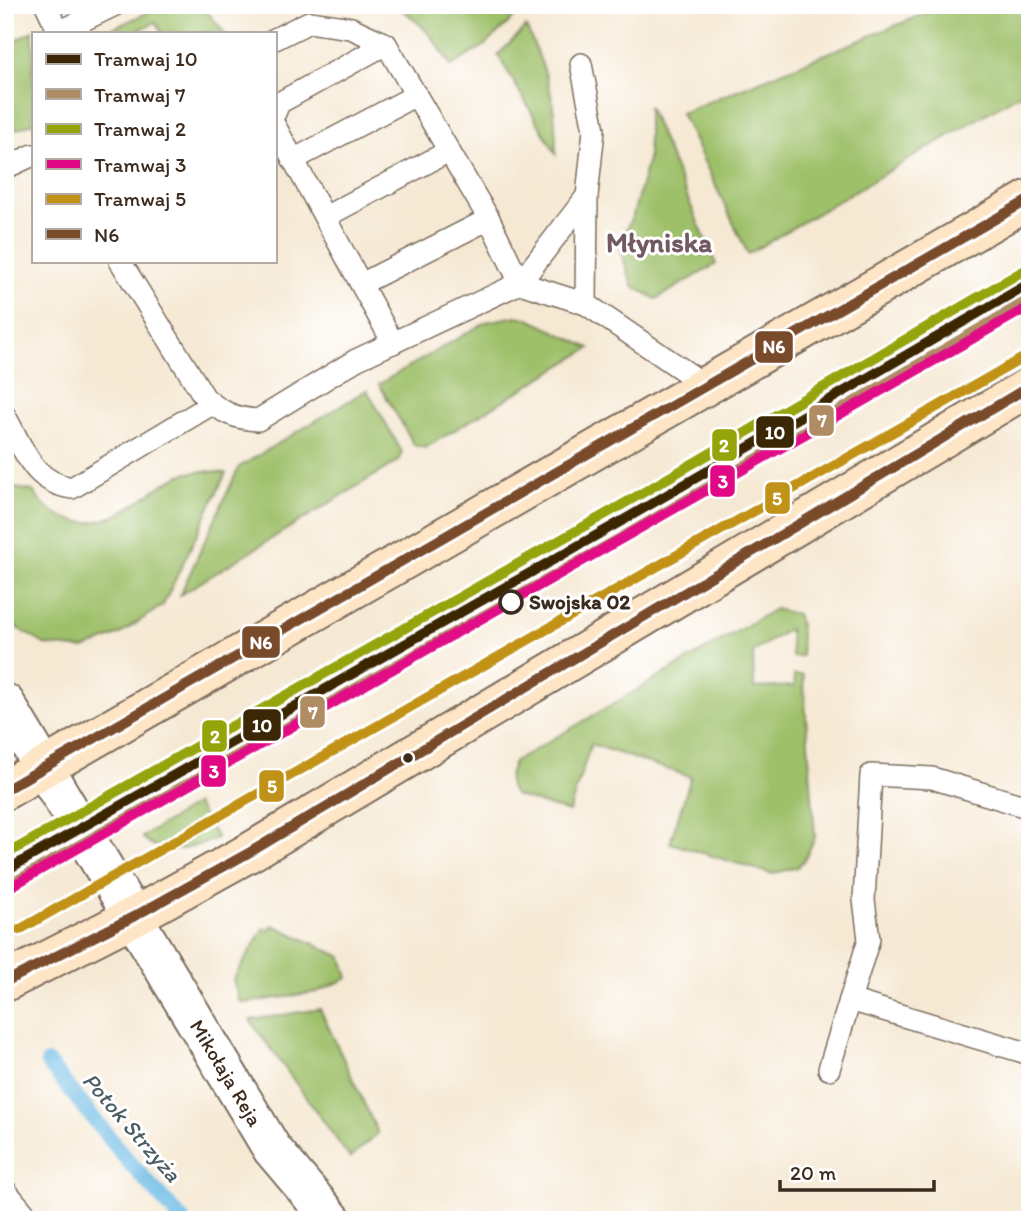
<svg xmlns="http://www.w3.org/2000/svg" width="1035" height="1225" font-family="Itim,sans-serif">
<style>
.green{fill:#9ec069;stroke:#6c7544;stroke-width:2}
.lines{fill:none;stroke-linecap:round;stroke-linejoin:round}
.stream{stroke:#69b9e4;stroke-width:16}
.lane-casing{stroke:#7c6d5e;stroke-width:24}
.street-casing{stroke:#7c6d5e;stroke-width:42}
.secondary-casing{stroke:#7c6d5e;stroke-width:42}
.lane{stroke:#fff;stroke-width:21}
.street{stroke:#fff;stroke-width:38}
.secondary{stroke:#fde5c5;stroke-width:38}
.bus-1-casing{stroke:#fff;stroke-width:16}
.bus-1{stroke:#7a4b2a;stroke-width:10}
.tram-1-casing{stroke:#fff;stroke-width:16}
.tram-2-casing{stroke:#fff;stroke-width:16}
.tram-3-casing{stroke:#fff;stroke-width:16}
.tram-4-casing{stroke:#fff;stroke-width:16}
.tram-5-casing{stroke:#fff;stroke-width:16}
.tram-1{stroke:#3b2706;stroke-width:10}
.tram-2{stroke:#b08c65;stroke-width:10}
.tram-3{stroke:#95a409;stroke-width:10}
.tram-4{stroke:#e10886;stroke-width:10}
.tram-5{stroke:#c19218;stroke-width:10}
.stop-dot{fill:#fff;stroke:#3b2a1e;stroke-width:3.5}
.bus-dot{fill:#3b2a1e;stroke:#fff;stroke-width:2.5}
.labels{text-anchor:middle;stroke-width:6;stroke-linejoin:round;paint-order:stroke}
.stop-label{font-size:21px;font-weight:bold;fill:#3b2a1e;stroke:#fff;text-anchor:start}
.street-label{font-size:21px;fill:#3b2a1e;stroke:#fff}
.water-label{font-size:23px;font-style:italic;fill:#4b5c63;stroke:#fff}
.district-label{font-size:28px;font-weight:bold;fill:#735961;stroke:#fff}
.line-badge{stroke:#fff;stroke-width:2.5}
.badge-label{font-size:19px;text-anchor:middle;font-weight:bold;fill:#fff}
</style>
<rect width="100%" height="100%" fill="#fff"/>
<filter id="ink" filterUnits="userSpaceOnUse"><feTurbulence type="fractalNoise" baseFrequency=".0143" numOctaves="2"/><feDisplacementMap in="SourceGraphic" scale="14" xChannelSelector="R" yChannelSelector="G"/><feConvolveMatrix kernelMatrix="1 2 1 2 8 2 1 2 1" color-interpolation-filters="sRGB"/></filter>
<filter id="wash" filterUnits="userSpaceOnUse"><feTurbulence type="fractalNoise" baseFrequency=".00686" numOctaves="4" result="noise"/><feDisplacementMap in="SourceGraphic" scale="28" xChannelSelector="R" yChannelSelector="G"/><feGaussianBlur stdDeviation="1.57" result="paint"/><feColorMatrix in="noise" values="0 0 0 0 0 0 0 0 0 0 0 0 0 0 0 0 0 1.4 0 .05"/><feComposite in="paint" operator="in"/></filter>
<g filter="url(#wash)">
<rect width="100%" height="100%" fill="#f6e9d4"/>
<!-- green -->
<g class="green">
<path d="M165,5h36l24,28h-63l-6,-11 -23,11h-31z"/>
<path d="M395,5h124l3,5 -38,36 -33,20c-15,-27 -30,-44 -56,-61z"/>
<path d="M946,5h84v83l-282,166 -67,-141z"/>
<path d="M526,27c23,49 30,73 30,127l-58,-99z"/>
<path d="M33,31v92l-28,10v-87z"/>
<path d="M648,106l68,158 -60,35 -23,-13 -12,-33 3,-19 9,-19 15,-56z"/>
<path d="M516,316l11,2 63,30 -165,100 -11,-3 -35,-61 107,-62z"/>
<path d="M367,390l35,62 -4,9 -218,134 59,-128z"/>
<path d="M206,471l20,2 -63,132 -43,29 -36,15 -38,-4 -32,-19 -9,-14v-126l28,5c10,16 20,23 38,29 46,13 75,-33 113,-46 7,-2 15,-2 22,-3z"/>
<path d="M775,609l21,5 4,11 2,31 -10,1 -3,-28 -36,23 1,36 41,-2 -1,-11h9l12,162 -10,22 -8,8 -25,7 -102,-31 21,-66 -100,-33 -22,68 -55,-17c-8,-13 -6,-20 0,-33z"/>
<path d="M196,804l21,34c-25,10 -53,21 -75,-1z"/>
<path d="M273,925l69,32 6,21 -31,14 -72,11 -6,-2 -6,-21 31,-52 5,3z"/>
<path d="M320,1009l58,124 -28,25 -100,-138z"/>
</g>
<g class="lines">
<!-- stream -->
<path class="stream" d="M48,1063l82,100 52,57"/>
</g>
</g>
<g filter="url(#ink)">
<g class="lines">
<defs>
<g id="lane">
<path d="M46,5l13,27 56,-27"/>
<path d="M275,39l34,-17 42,6 35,16 103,175 31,64 67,-87"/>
<path d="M581,64l13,66 -7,66 -1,108"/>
<path d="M275,113l4,-10 107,-59"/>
<path d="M275,126l118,217"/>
<path d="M293,160l123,-65"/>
<path d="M5,168l28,-13"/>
<path d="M325,217l124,-66"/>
<path d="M120,261l85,137c16,14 31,21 53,22l98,-60 164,-77 66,21 119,81"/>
<path d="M361,284l128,-65"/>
<path d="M5,416c19,33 27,66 67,72l140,-84"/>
<path d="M1030,808l-98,-30 -61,-3 -7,125 5,39 -19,61 180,54"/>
<path d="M829,1069l21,-69"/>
<path d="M5,1190l25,30"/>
</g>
<path id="street" d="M5,703l267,446 60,71"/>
<g id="secondary">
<path d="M5,790l1025,-591"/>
<path d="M5,982l128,-65 119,-66 778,-465"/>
</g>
</defs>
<!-- lane casing -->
<use href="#lane" class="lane-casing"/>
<!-- street casing -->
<use href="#street" class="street-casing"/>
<!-- secondary casing -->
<use href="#secondary" class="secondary-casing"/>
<!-- lane -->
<use href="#lane" class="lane"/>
<!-- street -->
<use href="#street" class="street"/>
<!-- secondary -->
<use href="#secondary" class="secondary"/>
<defs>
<g id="bus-1">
<path d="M5,790l1025,-591"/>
<path d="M5,982l128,-65 119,-66 778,-465"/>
</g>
</defs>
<!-- bus-1 casing -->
<use href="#bus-1" class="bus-1-casing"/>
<!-- bus-1 -->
<use href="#bus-1" class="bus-1"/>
<defs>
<path id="tram-1" d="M5,871l622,-353 403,-235"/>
<path id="tram-2" d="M12,883l622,-353 396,-231"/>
<path id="tram-3" d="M5,855l615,-349 403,-235"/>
<path id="tram-4" d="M5,890l1018,-580"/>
<path id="tram-5" d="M19,930l1011,-576"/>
</defs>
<!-- tram-1 casing -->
<use href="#tram-1" class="tram-1-casing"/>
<!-- tram-2 casing -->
<use href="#tram-2" class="tram-2-casing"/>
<!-- tram-3 casing -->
<use href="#tram-3" class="tram-3-casing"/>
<!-- tram-4 casing -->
<use href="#tram-4" class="tram-4-casing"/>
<!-- tram-5 casing -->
<use href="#tram-5" class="tram-5-casing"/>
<!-- tram-1 -->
<use href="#tram-1" class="tram-1"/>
<!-- tram-2 -->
<use href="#tram-2" class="tram-2"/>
<!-- tram-3 -->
<use href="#tram-3" class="tram-3"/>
<!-- tram-4 -->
<use href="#tram-4" class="tram-4"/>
<!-- tram-5 -->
<use href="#tram-5" class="tram-5"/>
</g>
</g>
<!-- markers -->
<circle class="stop-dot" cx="511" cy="602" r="11"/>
<circle class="bus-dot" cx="408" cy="758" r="6"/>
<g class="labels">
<!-- stop labels -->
<g class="stop-label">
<text x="529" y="609">Swojska 02</text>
</g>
<!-- street labels -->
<g class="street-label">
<text transform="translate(226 1073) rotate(59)" y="7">Mikołaja Reja</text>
</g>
<!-- water labels -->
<g class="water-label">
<text transform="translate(132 1127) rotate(49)" y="8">Potok Strzyża</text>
</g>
<!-- district labels -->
<g class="district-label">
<text x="659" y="252">Młyniska</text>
</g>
</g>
<g class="line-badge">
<rect x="754" y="330" width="40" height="34" rx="7" fill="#7a4b2a"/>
<rect x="808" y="404" width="27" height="33" rx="7" fill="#b08c65"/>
<rect x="755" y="415" width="40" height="34" rx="7" fill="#3b2706"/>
<rect x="711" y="428" width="27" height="34" rx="7" fill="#95a409"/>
<rect x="709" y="464" width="27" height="34" rx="7" fill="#e10886"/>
<rect x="764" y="481" width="27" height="34" rx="7" fill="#c19218"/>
<rect x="241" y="625" width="40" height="34" rx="7" fill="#7a4b2a"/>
<rect x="299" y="695" width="27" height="34" rx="7" fill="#b08c65"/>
<rect x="242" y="708" width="40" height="34" rx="7" fill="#3b2706"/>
<rect x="201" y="719" width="27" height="34" rx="7" fill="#95a409"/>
<rect x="200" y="754" width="27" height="34" rx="7" fill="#e10886"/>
<rect x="258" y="769" width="27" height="34" rx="7" fill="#c19218"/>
</g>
<g class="badge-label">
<text x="774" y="353">N6</text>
<text x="822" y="427">7</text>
<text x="775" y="439">10</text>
<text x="724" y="452">2</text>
<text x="723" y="488">3</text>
<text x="777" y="505">5</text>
<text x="261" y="649">N6</text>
<text x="313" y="719">7</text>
<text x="262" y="732">10</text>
<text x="215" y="743">2</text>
<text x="214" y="778">3</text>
<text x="272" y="793">5</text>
</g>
<!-- margin -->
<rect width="1035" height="1225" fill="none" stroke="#fff" stroke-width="28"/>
<!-- legend -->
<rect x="32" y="32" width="245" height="231" fill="#ffffff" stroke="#b1aaa5" stroke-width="2"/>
<rect x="46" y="54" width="35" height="10" fill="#3b2706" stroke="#b1aaa5" stroke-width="2"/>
<text x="94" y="66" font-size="21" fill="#3b2a1e">Tramwaj 10</text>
<rect x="46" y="89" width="35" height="10" fill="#b08c65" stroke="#b1aaa5" stroke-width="2"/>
<text x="94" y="102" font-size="21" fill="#3b2a1e">Tramwaj 7</text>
<rect x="46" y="124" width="35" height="10" fill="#95a409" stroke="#b1aaa5" stroke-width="2"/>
<text x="94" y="136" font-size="21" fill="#3b2a1e">Tramwaj 2</text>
<rect x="46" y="159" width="35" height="10" fill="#e10886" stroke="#b1aaa5" stroke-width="2"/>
<text x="94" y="172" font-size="21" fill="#3b2a1e">Tramwaj 3</text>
<rect x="46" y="194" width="35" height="10" fill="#c19218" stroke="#b1aaa5" stroke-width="2"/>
<text x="94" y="206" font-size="21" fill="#3b2a1e">Tramwaj 5</text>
<rect x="46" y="229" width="35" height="10" fill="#7a4b2a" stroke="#b1aaa5" stroke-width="2"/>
<text x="94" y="242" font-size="21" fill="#3b2a1e">N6</text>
<!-- scale -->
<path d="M780 1180v10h154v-10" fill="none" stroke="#3b2a1e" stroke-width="3.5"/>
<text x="790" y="1180" font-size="21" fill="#3b2a1e" stroke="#ffffff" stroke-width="5" paint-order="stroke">20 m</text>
</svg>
